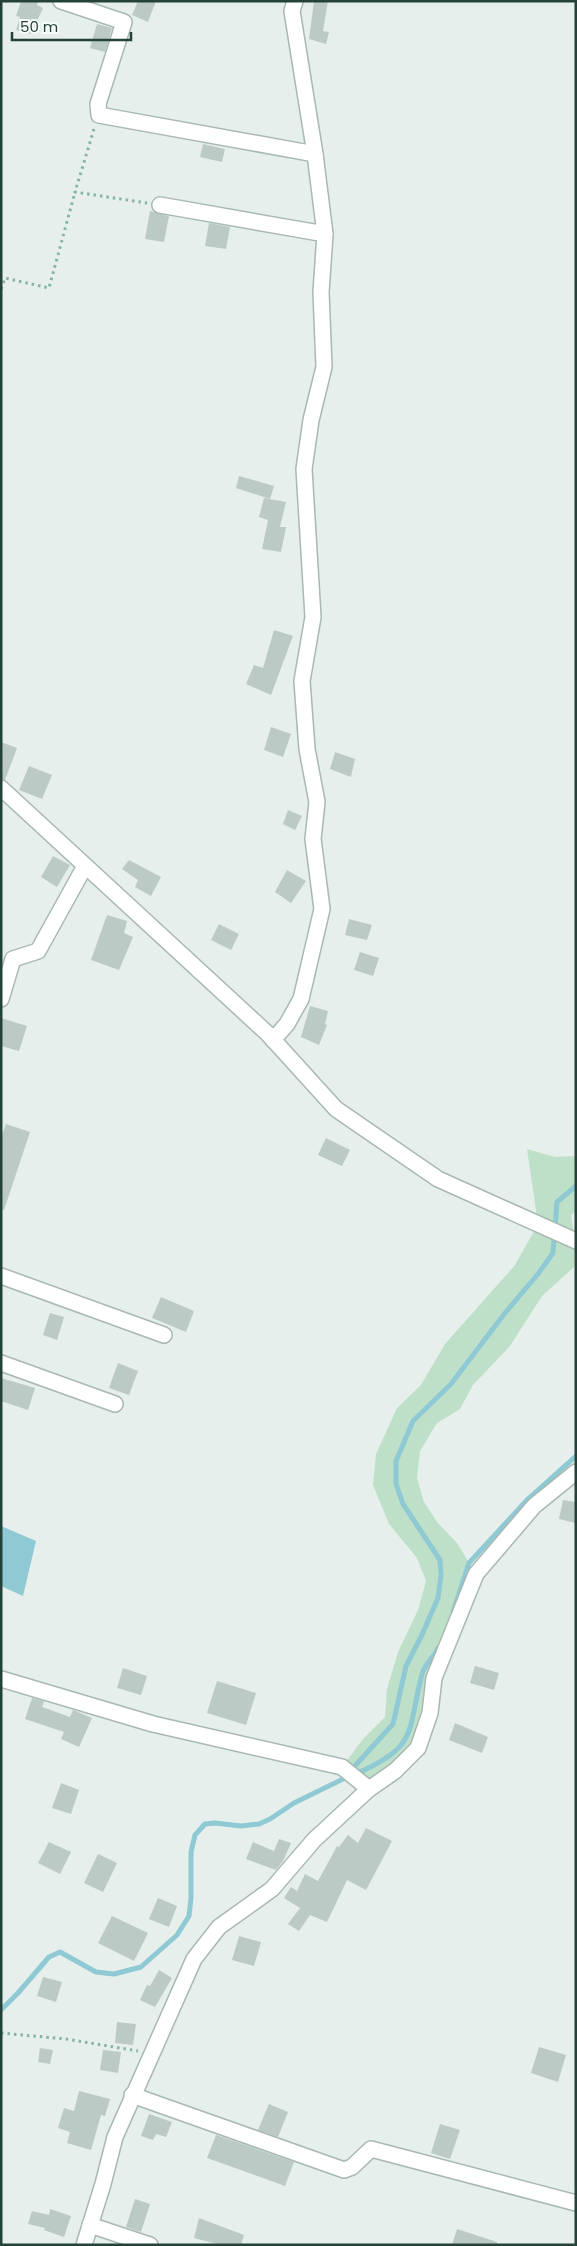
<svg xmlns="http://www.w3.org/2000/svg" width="577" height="2246" font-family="Poppins,sans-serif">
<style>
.green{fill:#bfe0c8}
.water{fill:#8ec9d4}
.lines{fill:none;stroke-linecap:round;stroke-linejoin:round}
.stream{stroke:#8ec9d4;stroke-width:5}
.building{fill:#bbcac4}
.minor-casing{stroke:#a8b8b2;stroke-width:18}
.path{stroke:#86b3a5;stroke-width:3;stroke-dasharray:2.5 4;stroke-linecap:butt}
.minor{stroke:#fff;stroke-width:15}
</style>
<rect width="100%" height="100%" fill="#e6efeb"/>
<!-- green -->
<path class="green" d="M527,1149l28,8 21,-1v55l-5,4 4,26 -1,26 -32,29 -32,50 -37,39 -13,24 -23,14 -17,28 -3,27 7,24 13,20 20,21 19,31 -58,174 -49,41 -27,-22 21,-28 22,-22 2,-28 11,-37 20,-42 8,-29 -9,-23 -28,-34 -16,-39 3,-31 21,-46 24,-23 24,-41 70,-79 23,-41z"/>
<!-- water -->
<path class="water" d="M1,1526l35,15 -13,55 -22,-10z"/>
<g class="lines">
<!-- stream -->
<g class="stream">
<path d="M453,1612l16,-49 59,-64 48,-43"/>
<path d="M355,1774c64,-27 52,-42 67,-100 3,-11 12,-16 16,-26"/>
<path d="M1,2010l17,-17 31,-36 11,-5 36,20 18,2 27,-7 36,-32 12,-19 2,-18v-46l4,-17 10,-11 10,-1 26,3 18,-2 11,-5 24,-16 49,-24 50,-55 13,-58 15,-29 17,-39 3,-23 -1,-15 -37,-56 -7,-20v-23l17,-40 38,-37 54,-71 33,-39 15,-21 4,-51 19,-16"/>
</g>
</g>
<!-- building -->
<g class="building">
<path d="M21,1h17l-1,4 6,3 -12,26 -15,-4 4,-13 -4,-1z"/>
<path d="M138,1h18l-8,21 -16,-7z"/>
<path d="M314,1h14l-5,30 6,1 -3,12 -17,-5z"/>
<path d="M97,24l15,4 -7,24 -15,-4z"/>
<path d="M203,144l22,5 -3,13 -22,-5z"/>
<path d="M150,211l19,5 -5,26 -19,-3z"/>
<path d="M209,223l21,4 -4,22 -21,-3z"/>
<path d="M239,476l35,10 -4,13 -34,-11z"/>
<path d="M264,498l22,4 -6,25h6l-5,25 -19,-3 6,-29 -9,-3z"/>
<path d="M274,630l19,6 -22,59 -25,-11 8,-19 9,3z"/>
<path d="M271,727l20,7 -8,23 -19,-7z"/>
<path d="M1,742l16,6 -12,32 -4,-1z"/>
<path d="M335,752l20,7 -4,18 -21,-8z"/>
<path d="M29,766l23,9 -10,24 -23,-9z"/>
<path d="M288,810l14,6 -7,14 -12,-6z"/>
<path d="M53,856l17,9 -13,22 -16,-10z"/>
<path d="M129,860l32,17 -10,19 -16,-9 3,-7 -16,-11z"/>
<path d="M287,870l19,11 -15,22 -16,-11z"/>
<path d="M107,915l20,6 -3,12 9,4 -14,33 -28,-10z"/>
<path d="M349,919l23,6 -5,15 -22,-5z"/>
<path d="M219,924l20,10 -8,16 -20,-10z"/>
<path d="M360,952l19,6 -6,18 -19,-6z"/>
<path d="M310,1006l18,5 -3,13 2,1 -8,20 -18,-8z"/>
<path d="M1,1018l26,8 -8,25 -18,-5z"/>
<path d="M6,1124l24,8 -26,78 -3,-1v-71z"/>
<path d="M326,1138l24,12 -8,16 -24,-11z"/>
<path d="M161,1297l33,14 -8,21 -34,-14z"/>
<path d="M50,1313l14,4 -7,23 -14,-5z"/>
<path d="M118,1363l20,8 -9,24 -20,-7z"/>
<path d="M1,1378l34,10 -7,22 -27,-9z"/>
<path d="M563,1500l13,2v21l-17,-4z"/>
<path d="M475,1666l24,7 -5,17 -24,-7z"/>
<path d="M123,1668l24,8 -6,19 -24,-7z"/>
<path d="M217,1681l39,12 -10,32 -39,-12z"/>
<path d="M32,1698l12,3 -2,6 28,10 3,-7 19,8 -13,29 -18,-8 3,-7 -39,-13z"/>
<path d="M455,1723l33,14 -6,16 -33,-13z"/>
<path d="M61,1783l18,7 -8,24 -19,-6z"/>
<path d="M366,1828l26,13 -26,49 -19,-10 -20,42 -17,-7 -11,16 -11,-7 12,-16 -16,-10 7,-11 6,4 8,-17 13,7 19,-35 2,1 9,-12 10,8z"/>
<path d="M279,1839l12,4 -8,18 -7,9 -30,-11 7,-17 21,9z"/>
<path d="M49,1842l22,10 -11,22 -22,-11z"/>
<path d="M98,1854l19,9 -14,29 -19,-9z"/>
<path d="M158,1898l19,8 -8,21 -20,-8z"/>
<path d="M112,1916l36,17 -14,28 -36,-18z"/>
<path d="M239,1936l22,6 -7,24 -22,-6z"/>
<path d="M159,1970l13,8 -17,29 -15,-7 7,-15 3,1z"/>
<path d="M43,1977l19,5 -6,20 -19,-6z"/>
<path d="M117,2022l19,2 -3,21 -18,-2z"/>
<path d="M539,2047l27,8 -8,27 -27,-9z"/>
<path d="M40,2048l13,2 -3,14 -12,-2z"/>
<path d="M103,2050l18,2 -3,21 -18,-3z"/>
<path d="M79,2091l31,8 -5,17 -4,-1 -10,35 -24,-7 3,-11 -12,-4 6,-20 10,3z"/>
<path d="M269,2104l19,8 -10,25 -20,-7z"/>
<path d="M149,2114l23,8 -6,15 -10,-3 -3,6 -12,-4z"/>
<path d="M440,2124l20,6 -10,29 -19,-6z"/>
<path d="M216,2135l78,27 -9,24 -78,-28z"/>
<path d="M135,2199l15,5 -9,28 -15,-5z"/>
<path d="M50,2209l21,7 -7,21 -20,-7 1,-2 -17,-4 4,-13 17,4z"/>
<path d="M199,2218l45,17 -3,10h-20l-27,-7z"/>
<path d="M457,2229l40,13v3h-45z"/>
</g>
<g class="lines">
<defs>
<g id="minor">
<path d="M61,1l63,21 -26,82 1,11 216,39 -23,-143 3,-10"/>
<path d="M160,205l165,29 -10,-80"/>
<path d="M1,788l267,246 68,75 102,70 138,62"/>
<path d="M1,999l12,-40 25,-8 47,-85"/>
<path d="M273,1040l14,-16 14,-25 21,-90 -9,-70 4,-37 -10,-53 -5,-68 11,-64 -9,-148 7,-49 13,-53 -3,-75 4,-58"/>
<path d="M1,1276l163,59"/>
<path d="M1,1363l114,41"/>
<path d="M1,1679l152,45 189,43 27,22"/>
<path d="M132,2095l212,75 8,-3 19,-18 205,54"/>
<path d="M90,2225l60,20"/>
<path d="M84,2245l19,-61 12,-47 79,-178 25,-32 53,-38 42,-49 55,-51 26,-18 23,-23 12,-35 4,-35 42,-104 58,-68 42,-34"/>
</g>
</defs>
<!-- minor casing -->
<use href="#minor" class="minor-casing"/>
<!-- path -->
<g class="path">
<path d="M94,129l-19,63 72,11"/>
<path d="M1,289l4,-11 44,10 26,-96"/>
<path d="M1,2033l65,6 72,12"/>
</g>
<!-- minor -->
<use href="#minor" class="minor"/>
</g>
<!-- border -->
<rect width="577" height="2246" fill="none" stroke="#24423a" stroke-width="5"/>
<!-- scale -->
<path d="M12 32v8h119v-8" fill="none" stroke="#24423a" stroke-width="2.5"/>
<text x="20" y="32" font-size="15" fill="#24423a" stroke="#f7fbf9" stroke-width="4" paint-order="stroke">50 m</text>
</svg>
